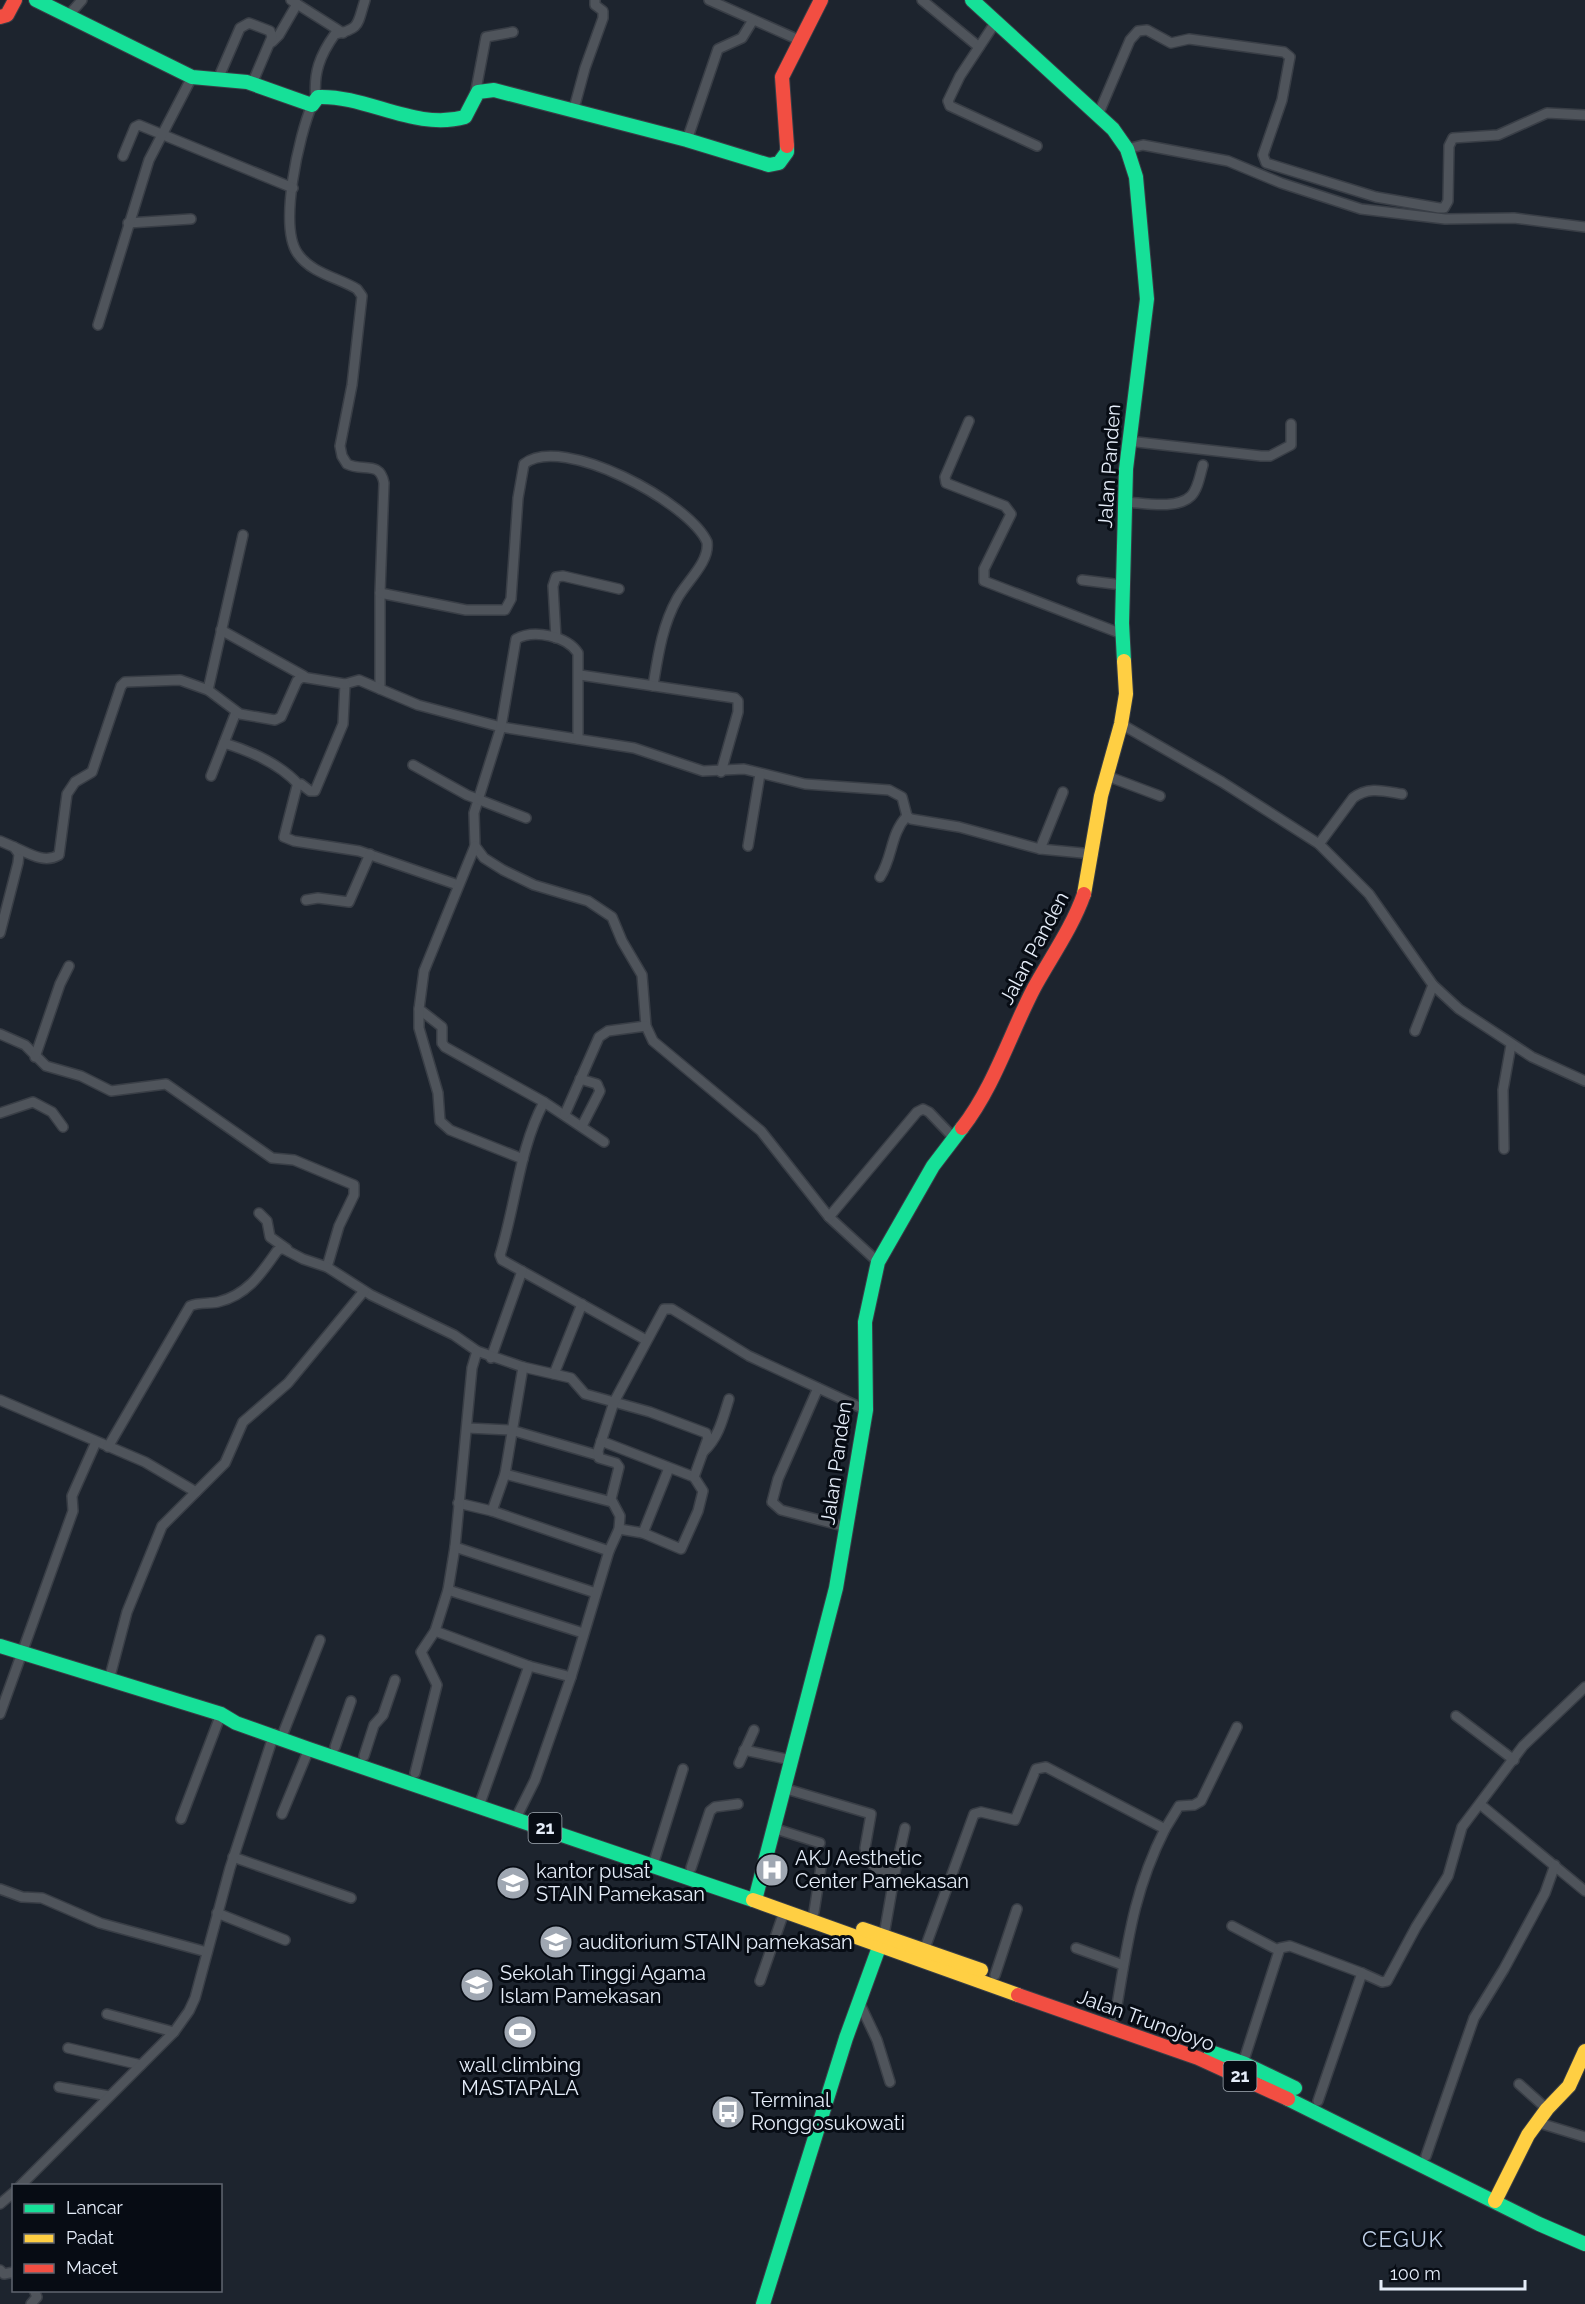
<svg xmlns="http://www.w3.org/2000/svg" width="1585" height="2304" font-family="Raleway,sans-serif">
<style>
.lines{fill:none;stroke-linecap:round;stroke-linejoin:round}
.street-casing{stroke:#393e46;stroke-width:12}
.fast-casing{stroke:#393e46;stroke-width:16}
.slow-casing{stroke:#393e46;stroke-width:16}
.jam-casing{stroke:#393e46;stroke-width:16}
.street{stroke:#4f545b;stroke-width:9}
.fast{stroke:#16e098;stroke-width:14}
.slow{stroke:#ffcf43;stroke-width:14}
.jam{stroke:#f24e42;stroke-width:14}
.labels{text-anchor:middle;stroke-width:6;stroke-linejoin:round;paint-order:stroke}
.shield{fill:#070c14;stroke:#a2aab4;stroke-width:1.5}
.shield-label{font-size:18px;font-weight:bold;fill:#e5edf9}
.street-label{font-size:20px;fill:#e5edf9;stroke:#070c14}
.poi-label{font-size:20px;fill:#e5edf9;stroke:#070c14;text-anchor:start}
.quarter-label{font-size:22px;letter-spacing:1.5px;fill:#bfcfe7;stroke:#070c14}
</style>
<rect width="100%" height="100%" fill="#1d242e"/>
<g class="lines">
<defs>
<g id="street">
<path d="M709,0l90,40"/>
<path d="M922,0l57,47"/>
<path d="M297,4l46,29"/>
<path d="M68,16l14,-16"/>
<path d="M995,23l-35,53 -12,25 2,5 87,40"/>
<path d="M272,42l7,-7 18,-31 -6,-4"/>
<path d="M218,79l22,-51 9,-5 21,8 2,6 -20,47"/>
<path d="M475,95l11,-58 27,-5"/>
<path d="M316,99c-3,-26 4,-44 19,-65 26,-5 22,-10 30,-34"/>
<path d="M312,105c-13,30 -34,122 -14,149 13,19 41,24 59,35l5,7 -10,89 -12,61 2,10 5,8c15,8 33,-4 37,19l-4,110v96l38,16 83,22 133,21 69,23 41,-2 61,15 84,6 13,7 5,19 4,3 48,8 81,22 53,5"/>
<path d="M573,112l12,-44 18,-50v-7l-8,-6v-5"/>
<path d="M1098,115l32,-75 8,-9 9,-1 24,13 18,-4 95,13 6,5 -1,5 -7,38 -19,55 3,8 110,34 63,11h5l4,-7 1,-55 4,-8 45,-3 49,-22 38,2"/>
<path d="M687,140l31,-91 24,-11 11,-18"/>
<path d="M1127,149l16,-4 85,16 53,22 80,26 84,10 69,-1 71,9"/>
<path d="M123,156l12,-29 4,-2 154,63"/>
<path d="M128,223l63,-4"/>
<path d="M98,325l51,-165 43,-83"/>
<path d="M969,421l-24,56 1,6 59,23 6,8 -27,55v12l138,53"/>
<path d="M1128,441l133,15h9l21,-11v-21"/>
<path d="M1126,502c18,1 51,8 65,-6 7,-7 9,-21 12,-31"/>
<path d="M1082,580l40,5"/>
<path d="M380,593l86,17h39l6,-11 7,-101 6,-34c38,-31 166,39 183,78 3,20 -21,40 -30,57 -15,27 -19,57 -24,87"/>
<path d="M221,630l83,46"/>
<path d="M556,638l-3,-52 3,-9 7,-1 56,13"/>
<path d="M580,675l155,23 3,3v11l-17,60"/>
<path d="M380,689l-21,-9 -14,4 -2,40 -28,67h-5l-9,-7 -4,2 -13,51 10,4 65,10 99,34"/>
<path d="M208,690l35,-155"/>
<path d="M1121,724l101,58 97,62 50,50 64,91 26,24 73,48 53,24"/>
<path d="M578,739v-86c-11,-17 -44,-24 -62,-14l-15,88 -27,86 1,33 9,12 19,12 31,15 54,16 24,16 10,24 20,34 4,51 7,15 108,90 68,86 49,45"/>
<path d="M224,743l12,-31"/>
<path d="M413,765l54,30 59,23"/>
<path d="M211,776l13,-33c26,8 57,22 75,42"/>
<path d="M1107,776l53,20"/>
<path d="M0,841l14,6 5,7 -1,9 -18,70"/>
<path d="M1319,844l34,-46c15,-12 31,-7 49,-4"/>
<path d="M475,846l-51,125 -5,38 23,18v16l3,4 99,55 60,40"/>
<path d="M748,846l12,-72"/>
<path d="M14,847c14,6 30,17 45,8l8,-61 8,-12 17,-10 29,-86 4,-4 55,-2 28,10 32,24 35,6 6,-3 16,-36 5,-4 43,7"/>
<path d="M1040,849l23,-57"/>
<path d="M880,877c13,-20 10,-43 27,-61"/>
<path d="M306,900l12,-2 31,4 21,-48"/>
<path d="M419,1009v19l19,65 2,28 10,9 73,29"/>
<path d="M1415,1031l18,-46"/>
<path d="M0,1034l25,11 21,21 35,10 30,15 55,-7 106,74 22,2 60,25v10l-15,31 -12,41"/>
<path d="M35,1057l25,-73 9,-18"/>
<path d="M580,1079l17,5 3,7 -18,35"/>
<path d="M544,1102c-25,47 -28,102 -44,153l2,5 144,80"/>
<path d="M0,1113l33,-11 19,10 11,15"/>
<path d="M565,1114l34,-77 9,-6 38,-5"/>
<path d="M1504,1149l-1,-59 8,-45"/>
<path d="M259,1213l8,8 3,16 17,12"/>
<path d="M829,1217l88,-105 6,-3 6,3 24,25"/>
<path d="M491,1358l31,-87"/>
<path d="M554,1374l28,-70"/>
<path d="M818,1388l-40,91 -6,23 9,8 66,17"/>
<path d="M0,1400l145,62 51,30"/>
<path d="M467,1428l44,2 86,25"/>
<path d="M601,1441l93,36 9,14 -5,20 -17,38 -38,-16 -24,-4"/>
<path d="M108,1447l82,-141c9,-4 19,-2 28,-4 29,-7 43,-28 59,-51l5,-3 21,11 24,8 44,28 83,40 23,16 46,16 48,11 14,16 65,18 56,21 2,5 -14,39"/>
<path d="M704,1451c15,-14 19,-33 25,-52"/>
<path d="M505,1474l107,28"/>
<path d="M458,1503l34,8 117,40"/>
<path d="M492,1511l13,-37 18,-107"/>
<path d="M643,1533l26,-65"/>
<path d="M455,1547l141,46"/>
<path d="M448,1590l135,43"/>
<path d="M435,1631l94,35 42,11"/>
<path d="M109,1680l18,-68 35,-86 63,-63 18,-41 45,-39 76,-92"/>
<path d="M0,1714l73,-203 -1,-15 24,-54"/>
<path d="M1456,1716l58,44"/>
<path d="M284,1731l36,-91"/>
<path d="M335,1747l16,-46"/>
<path d="M744,1750l47,10"/>
<path d="M364,1756l10,-31 9,-10 12,-35"/>
<path d="M739,1763l15,-33"/>
<path d="M415,1773l22,-88 -16,-33 14,-21 13,-41 7,-43 17,-179 5,-17"/>
<path d="M783,1788l88,26 -6,34 2,11 10,10 18,3 -11,63"/>
<path d="M1481,1805l104,86"/>
<path d="M479,1806l50,-140"/>
<path d="M282,1814l27,-65"/>
<path d="M516,1818l19,-38 36,-103 38,-126 10,-22 1,-13 -9,-17 8,-32 -3,-4 -17,-5 -1,-7 16,-49 50,-93h8l77,47 117,54"/>
<path d="M181,1819l40,-105"/>
<path d="M773,1828l47,15"/>
<path d="M1165,1829l14,-23 15,-1 7,-4 36,-74"/>
<path d="M233,1857l118,41"/>
<path d="M653,1865l30,-96"/>
<path d="M691,1868l19,-57 5,-4 23,-3"/>
<path d="M895,1872l10,-44"/>
<path d="M0,1889l22,8 20,1 58,25 107,29"/>
<path d="M814,1912l7,-45"/>
<path d="M217,1913l68,27"/>
<path d="M1232,1926l46,24"/>
<path d="M925,1948l49,-134 7,-2 34,8 21,-51 10,-2 119,62c-33,65 -38,119 -50,188"/>
<path d="M1076,1948l47,17"/>
<path d="M995,1975l22,-66"/>
<path d="M760,1981l24,-69"/>
<path d="M859,2002l18,38 13,42"/>
<path d="M107,2014l67,18"/>
<path d="M68,2048l73,17"/>
<path d="M1243,2063l37,-115 10,-2 72,27"/>
<path d="M1519,2084l28,25"/>
<path d="M59,2087l50,9"/>
<path d="M1318,2101l44,-128 20,9 5,-1 29,-54 32,-51 14,-49 61,-81 62,-59"/>
<path d="M1536,2122l49,15"/>
<path d="M1426,2156l48,-138 30,-49 41,-76 10,-28"/>
<path d="M20,2186l154,-154 15,-21 6,-13 35,-130 44,-134"/>
<path d="M0,2204l14,-12"/>
<path d="M0,2270l4,4 10,-2"/>
<path d="M31,2304l6,-7 -3,-7"/>
</g>
<g id="fast">
<path d="M36,0l156,77 55,5 65,23 6,-8c49,-2 97,34 147,20l13,-25 16,-2 193,50 82,25 10,-2 8,-11v-6"/>
<path d="M972,0l141,129 14,20 9,28 11,122 -21,170 -4,154 2,38"/>
<path d="M0,1646l221,68 15,9 73,26 444,151"/>
<path d="M755,1900l81,-312 30,-178 -1,-88 13,-60 55,-96 29,-38"/>
<path d="M1211,2052l32,11 52,25"/>
<path d="M1288,2099l251,125 46,20"/>
<path d="M763,2304l83,-266 36,-99"/>
</g>
<g id="slow">
<path d="M1084,894l17,-98 20,-72 5,-30 -2,-33"/>
<path d="M753,1900l265,95"/>
<path d="M863,1929l118,41"/>
<path d="M1495,2201l33,-66 19,-26 22,-23 16,-35"/>
</g>
<g id="jam">
<path d="M0,17l7,-2 8,-15"/>
<path d="M787,146l-5,-69 39,-77"/>
<path d="M962,1128c32,-41 48,-94 72,-140 17,-31 38,-60 50,-94"/>
<path d="M1018,1995l180,63 90,41"/>
</g>
</defs>
<!-- street casing -->
<use href="#street" class="street-casing"/>
<!-- fast casing -->
<use href="#fast" class="fast-casing"/>
<!-- slow casing -->
<use href="#slow" class="slow-casing"/>
<!-- jam casing -->
<use href="#jam" class="jam-casing"/>
<!-- street -->
<use href="#street" class="street"/>
<!-- fast -->
<use href="#fast" class="fast"/>
<!-- slow -->
<use href="#slow" class="slow"/>
<!-- jam -->
<use href="#jam" class="jam"/>
</g>
<!-- icons -->
<defs>
<symbol id="hospital-disc" viewBox="-11 -11 22 22"><circle r="9.5" fill="#9fa7b2" stroke="#070c14"/><path d="M-5-5h3v3.5h4V-5h3V5h-3V1.5h-4V5h-3Z" fill="#fff"/></symbol>
<symbol id="university-disc" viewBox="-11 -11 22 22"><circle r="9.5" fill="#9fa7b2" stroke="#070c14"/><path d="M0-5L7-2L0 1L-7-2ZM-4 1L0 2.5L4 1V4Q0 6-4 4Z" fill="#fff"/></symbol>
<symbol id="stadium-disc" viewBox="-11 -11 22 22"><circle r="9.5" fill="#9fa7b2" stroke="#070c14"/><path d="M0-5a6.5 5 0 1 0 0 10a6.5 5 0 1 0 0-10ZM-3.5-1.8h7v3.6h-7Z" fill="#fff"/></symbol>
<symbol id="bus-disc" viewBox="-11 -11 22 22"><circle r="9.5" fill="#9fa7b2" stroke="#070c14"/><path d="M-5-6H5V4H4V6H2V4H-2V6H-4V4H-5ZM-3.5-4V0h7V-4ZM-3.5 1.2v1.5H-2V1.2ZM2 1.2v1.5H3.5V1.2Z" fill="#fff"/></symbol>
</defs>
<g fill-rule="evenodd">
<use href="#hospital-disc" x="753" y="1851" width="38" height="38"/>
<use href="#university-disc" x="494" y="1864" width="38" height="38"/>
<use href="#university-disc" x="537" y="1923" width="38" height="38"/>
<use href="#university-disc" x="458" y="1966" width="38" height="38"/>
<use href="#stadium-disc" x="501" y="2013" width="38" height="38"/>
<use href="#bus-disc" x="709" y="2093" width="38" height="38"/>
</g>
<g class="labels">
<!-- shield labels -->
<g class="shield">
<rect x="528.5" y="1813" width="33" height="30" rx="4.5"/>
<rect x="1223.5" y="2061" width="33" height="30" rx="4.5"/>
</g>
<g class="shield-label">
<text x="545" y="1834">21</text>
<text x="1240" y="2082">21</text>
</g>
<!-- street labels -->
<g class="street-label">
<text transform="translate(1109 466) rotate(-86)" y="7">Jalan Panden</text>
<text transform="translate(1034 948) rotate(-62)" y="7">Jalan Panden</text>
<text transform="translate(836 1463) rotate(-82)" y="7">Jalan Panden</text>
<text transform="translate(1146 2020) rotate(20)" y="7">Jalan Trunojoyo</text>
</g>
<!-- poi labels -->
<g class="poi-label">
<text x="795" y="1865">AKJ Aesthetic<tspan x="795" dy="23">Center Pamekasan</tspan></text>
<text x="536" y="1878">kantor pusat<tspan x="536" dy="23">STAIN Pamekasan</tspan></text>
<text x="579" y="1949">auditorium STAIN pamekasan</text>
<text x="500" y="1980">Sekolah Tinggi Agama<tspan x="500" dy="23">Islam Pamekasan</tspan></text>
<text x="520" y="2072" text-anchor="middle">wall climbing<tspan x="520" dy="23">MASTAPALA</tspan></text>
<text x="751" y="2107">Terminal<tspan x="751" dy="23">Ronggosukowati</tspan></text>
</g>
<!-- quarter labels -->
<g class="quarter-label">
<text x="1403" y="2247">CEGUK</text>
</g>
</g>
<!-- legend -->
<rect x="12" y="2184" width="210" height="108" fill="#070c14" stroke="#606670" stroke-width="1.5"/>
<rect x="24" y="2204" width="30" height="9" fill="#16e098" stroke="#606670" stroke-width="1.5"/>
<text x="66" y="2214" font-size="18" fill="#e5edf9">Lancar</text>
<rect x="24" y="2234" width="30" height="9" fill="#ffcf43" stroke="#606670" stroke-width="1.5"/>
<text x="66" y="2244" font-size="18" fill="#e5edf9">Padat</text>
<rect x="24" y="2264" width="30" height="9" fill="#f24e42" stroke="#606670" stroke-width="1.5"/>
<text x="66" y="2274" font-size="18" fill="#e5edf9">Macet</text>
<!-- scale -->
<path d="M1381 2280v9h144v-9" fill="none" stroke="#e5edf9" stroke-width="3"/>
<text x="1390" y="2280" font-size="18" fill="#e5edf9" stroke="#070c14" stroke-width="4.5" paint-order="stroke">100 m</text>
</svg>
